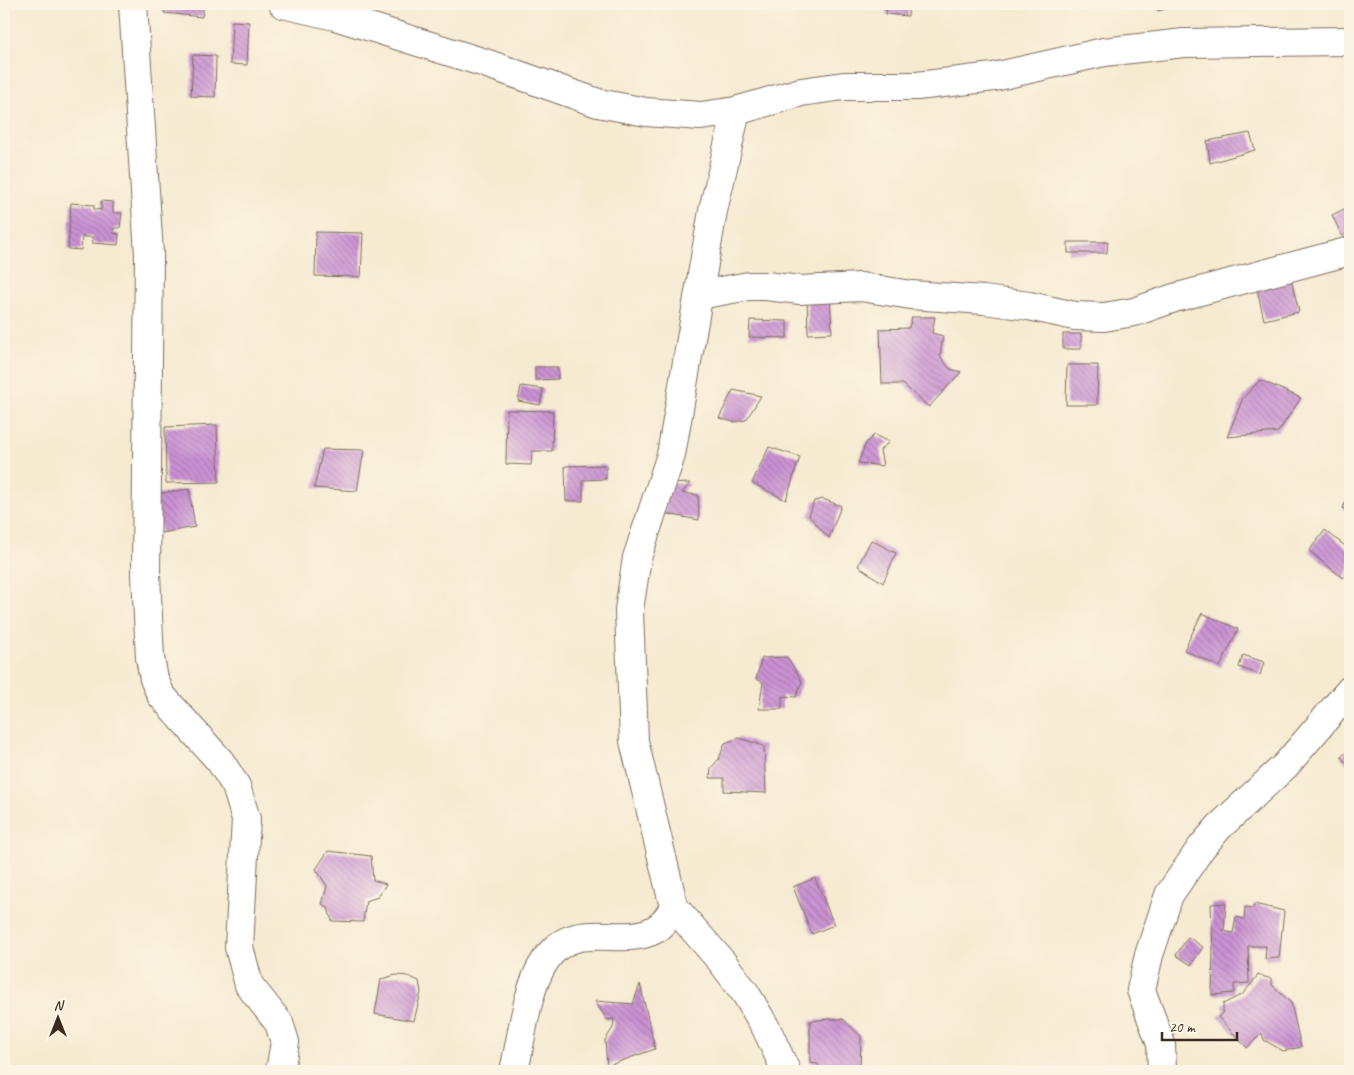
<svg xmlns="http://www.w3.org/2000/svg" width="1354" height="1075" font-family="Caveat,sans-serif">
<style>
.building{fill:url(#building-back-hatch)}
.lines{fill:none;stroke-linecap:round;stroke-linejoin:round}
.minor-casing{stroke:#7c6d5d;stroke-width:30}
.minor{stroke:#fff;stroke-width:28}
</style>
<defs>
<pattern id="building-back-hatch" width="6" height="6" patternUnits="userSpaceOnUse" patternTransform="scale(1.25)"><rect width="6" height="6" fill="#ca92d4"/><path d="M-1 5l2 2M0 0l6 6M5-1l2 2" fill="none" stroke="#a577ab"/></pattern>
</defs>
<rect width="100%" height="100%" fill="#fcf5e5"/>
<filter id="ink" filterUnits="userSpaceOnUse"><feTurbulence type="fractalNoise" baseFrequency=".02" numOctaves="2"/><feDisplacementMap in="SourceGraphic" scale="10" xChannelSelector="R" yChannelSelector="G"/><feConvolveMatrix kernelMatrix="1 2 1 2 8 2 1 2 1" color-interpolation-filters="sRGB"/></filter>
<filter id="wash" filterUnits="userSpaceOnUse"><feTurbulence type="fractalNoise" baseFrequency=".0096" numOctaves="4" result="noise"/><feDisplacementMap in="SourceGraphic" scale="20" xChannelSelector="R" yChannelSelector="G"/><feGaussianBlur stdDeviation="1.12" result="paint"/><feColorMatrix in="noise" values="0 0 0 0 0 0 0 0 0 0 0 0 0 0 0 0 0 1.4 0 .05"/><feComposite in="paint" operator="in"/></filter>
<g filter="url(#wash)">
<rect width="100%" height="100%" fill="#f6ead1"/>
<g id="blocks">
<!-- building -->
<g class="building">
<path d="M165,4h39l-2,13 -38,-4z"/>
<path d="M887,4h22l-1,12 -22,-2z"/>
<path d="M1156,4h15l1,3 -14,4z"/>
<path d="M232,21l17,1 -2,43 -17,-1z"/>
<path d="M193,55l23,1 -1,41 -24,-1z"/>
<path d="M1250,133l5,17 -45,13 -3,-22z"/>
<path d="M101,201l12,1v11h9l-2,15h-6l-1,5 6,1 -1,11 -26,-2 1,-6h-11l-1,13 -13,-1 3,-46 23,2v4l7,1z"/>
<path d="M1350,206v26l-8,4 -10,-21z"/>
<path d="M316,232l47,1 -2,44 -46,-1z"/>
<path d="M1068,242h40l-1,11h-39z"/>
<path d="M1291,278l8,34 -35,8 -8,-35z"/>
<path d="M807,295h23l2,38 -24,1z"/>
<path d="M912,317h23l-3,16 11,3 -3,20 10,13 11,3 -32,35 -26,-23h-21l-2,-55 29,-1z"/>
<path d="M750,320l37,1v17l-38,-1z"/>
<rect x="1063" y="334" width="18" height="15"/>
<path d="M1067,365h31l-1,40h-31z"/>
<path d="M535,367h23v12l-23,1z"/>
<path d="M1260,380l41,18 -23,34 -51,5 16,-39z"/>
<path d="M521,386l22,3 -3,16 -22,-4z"/>
<path d="M733,390l28,6 -15,24 -12,2 -15,-4z"/>
<path d="M507,410l46,1 -1,40h-20l-1,14 -25,-1z"/>
<path d="M217,425l2,57 -53,1 -1,-56z"/>
<path d="M874,435l15,7 -9,8 3,16 -25,-3 8,-20z"/>
<path d="M769,447l31,10 -14,43 -34,-17z"/>
<path d="M323,449l41,1 -7,41 -43,-3z"/>
<path d="M606,465v14l-23,1v21h-17l-1,-35z"/>
<path d="M690,483l-8,10 16,2 1,25 -37,-7 8,-29z"/>
<path d="M189,489l6,38 -34,6 -6,-39z"/>
<path d="M1350,492v22l-7,-6z"/>
<path d="M823,499l18,7 -12,32 -20,-22 5,-15z"/>
<path d="M1325,530l25,20v18l-7,10 -34,-27z"/>
<path d="M871,540l25,13 -13,30 -25,-17z"/>
<path d="M1202,613l36,16 -18,38 -36,-17z"/>
<path d="M1243,655l21,7 -4,13 -21,-8z"/>
<path d="M787,657l15,24 -6,16 -14,-1v13h-23l4,-27 -7,-3 6,-21z"/>
<path d="M739,738l25,8 2,47 -42,-2v-13h-14l1,-10 8,-9 6,-16z"/>
<path d="M1350,749v18l-9,-10z"/>
<path d="M328,851l43,5 2,24 13,4 -8,13 -12,4 -3,21 -31,-1 -4,-13 -6,-4 5,-18 -11,-17z"/>
<path d="M815,878l19,47 -22,9 -19,-47z"/>
<path d="M1226,903l-2,28 9,2 3,-16 8,2 1,-12 8,1 1,-4 30,7 -5,47 -14,1 1,-13h-18l1,37 -15,1v9l-22,2 1,-45 -2,-46z"/>
<path d="M1188,937l15,10 -12,18 -15,-10z"/>
<path d="M396,975l12,1 11,5 2,11 -7,29 -39,-7 6,-35z"/>
<path d="M1258,975l14,4v6l19,18 10,44 -18,4 -19,-11 -2,-7 -15,15 -29,-31 5,-5v-8l20,-10z"/>
<path d="M640,984l15,65 -48,17 -2,-26 8,-12 1,-9 -7,1 -12,-19 38,3z"/>
<path d="M829,1019h14l18,17 -1,33 -39,2 -3,-7 -8,-1v-42z"/>
</g>
</g>
</g>
<g filter="url(#ink)">
<use href="#blocks" fill-opacity="0" stroke="#7c6d5d" stroke-width="1"/>
<g class="lines">
<defs>
<g id="minor">
<path d="M133,4l16,250 -3,320 4,84 4,21 7,16 59,66 16,25 10,33 -7,128 10,38 30,38 6,19 -5,29"/>
<path d="M283,4l52,12 150,47 113,40 48,9 55,4 35,-5 65,-19 43,-6h73l77,-9 110,-25 80,-9 166,-2"/>
<path d="M736,111l-23,100 -42,244 -34,103 -8,52 5,131 40,166 48,55 24,32 20,34 20,43"/>
<path d="M699,295l50,-9h17l34,4 61,-3 50,8 73,5 45,6 46,10 29,1 30,-5 40,-14 176,-47"/>
<path d="M514,1071c8,-33 12,-82 31,-110 28,-44 75,-13 109,-31 9,-4 15,-14 20,-23"/>
<path d="M1162,1071l-1,-27 -20,-54 8,-35 20,-60 32,-47 18,-21 67,-62 64,-75"/>
</g>
</defs>
<!-- minor casing -->
<use href="#minor" class="minor-casing"/>
<!-- minor -->
<use href="#minor" class="minor"/>
</g>
</g>
<!-- margin -->
<rect width="1354" height="1075" fill="none" stroke="#fcf5e5" stroke-width="20"/>
<!-- north arrow -->
<g transform="translate(58 1018)" stroke="#fcf5e5" stroke-width="4" paint-order="stroke">
<path d="M0-4L9 19L0 12L-9 19Z" fill="#3b2a1e"/>
<text y="-8" font-size="14" font-weight="bold" text-anchor="middle" fill="#3b2a1e">N</text>
</g>
<!-- scale -->
<path d="M1162 1032v8h75v-8" fill="none" stroke="#3b2a1e" stroke-width="2.5"/>
<text x="1169" y="1032" font-size="15" fill="#3b2a1e" stroke="#fcf5e5" stroke-width="4" paint-order="stroke">20 m</text>
</svg>
